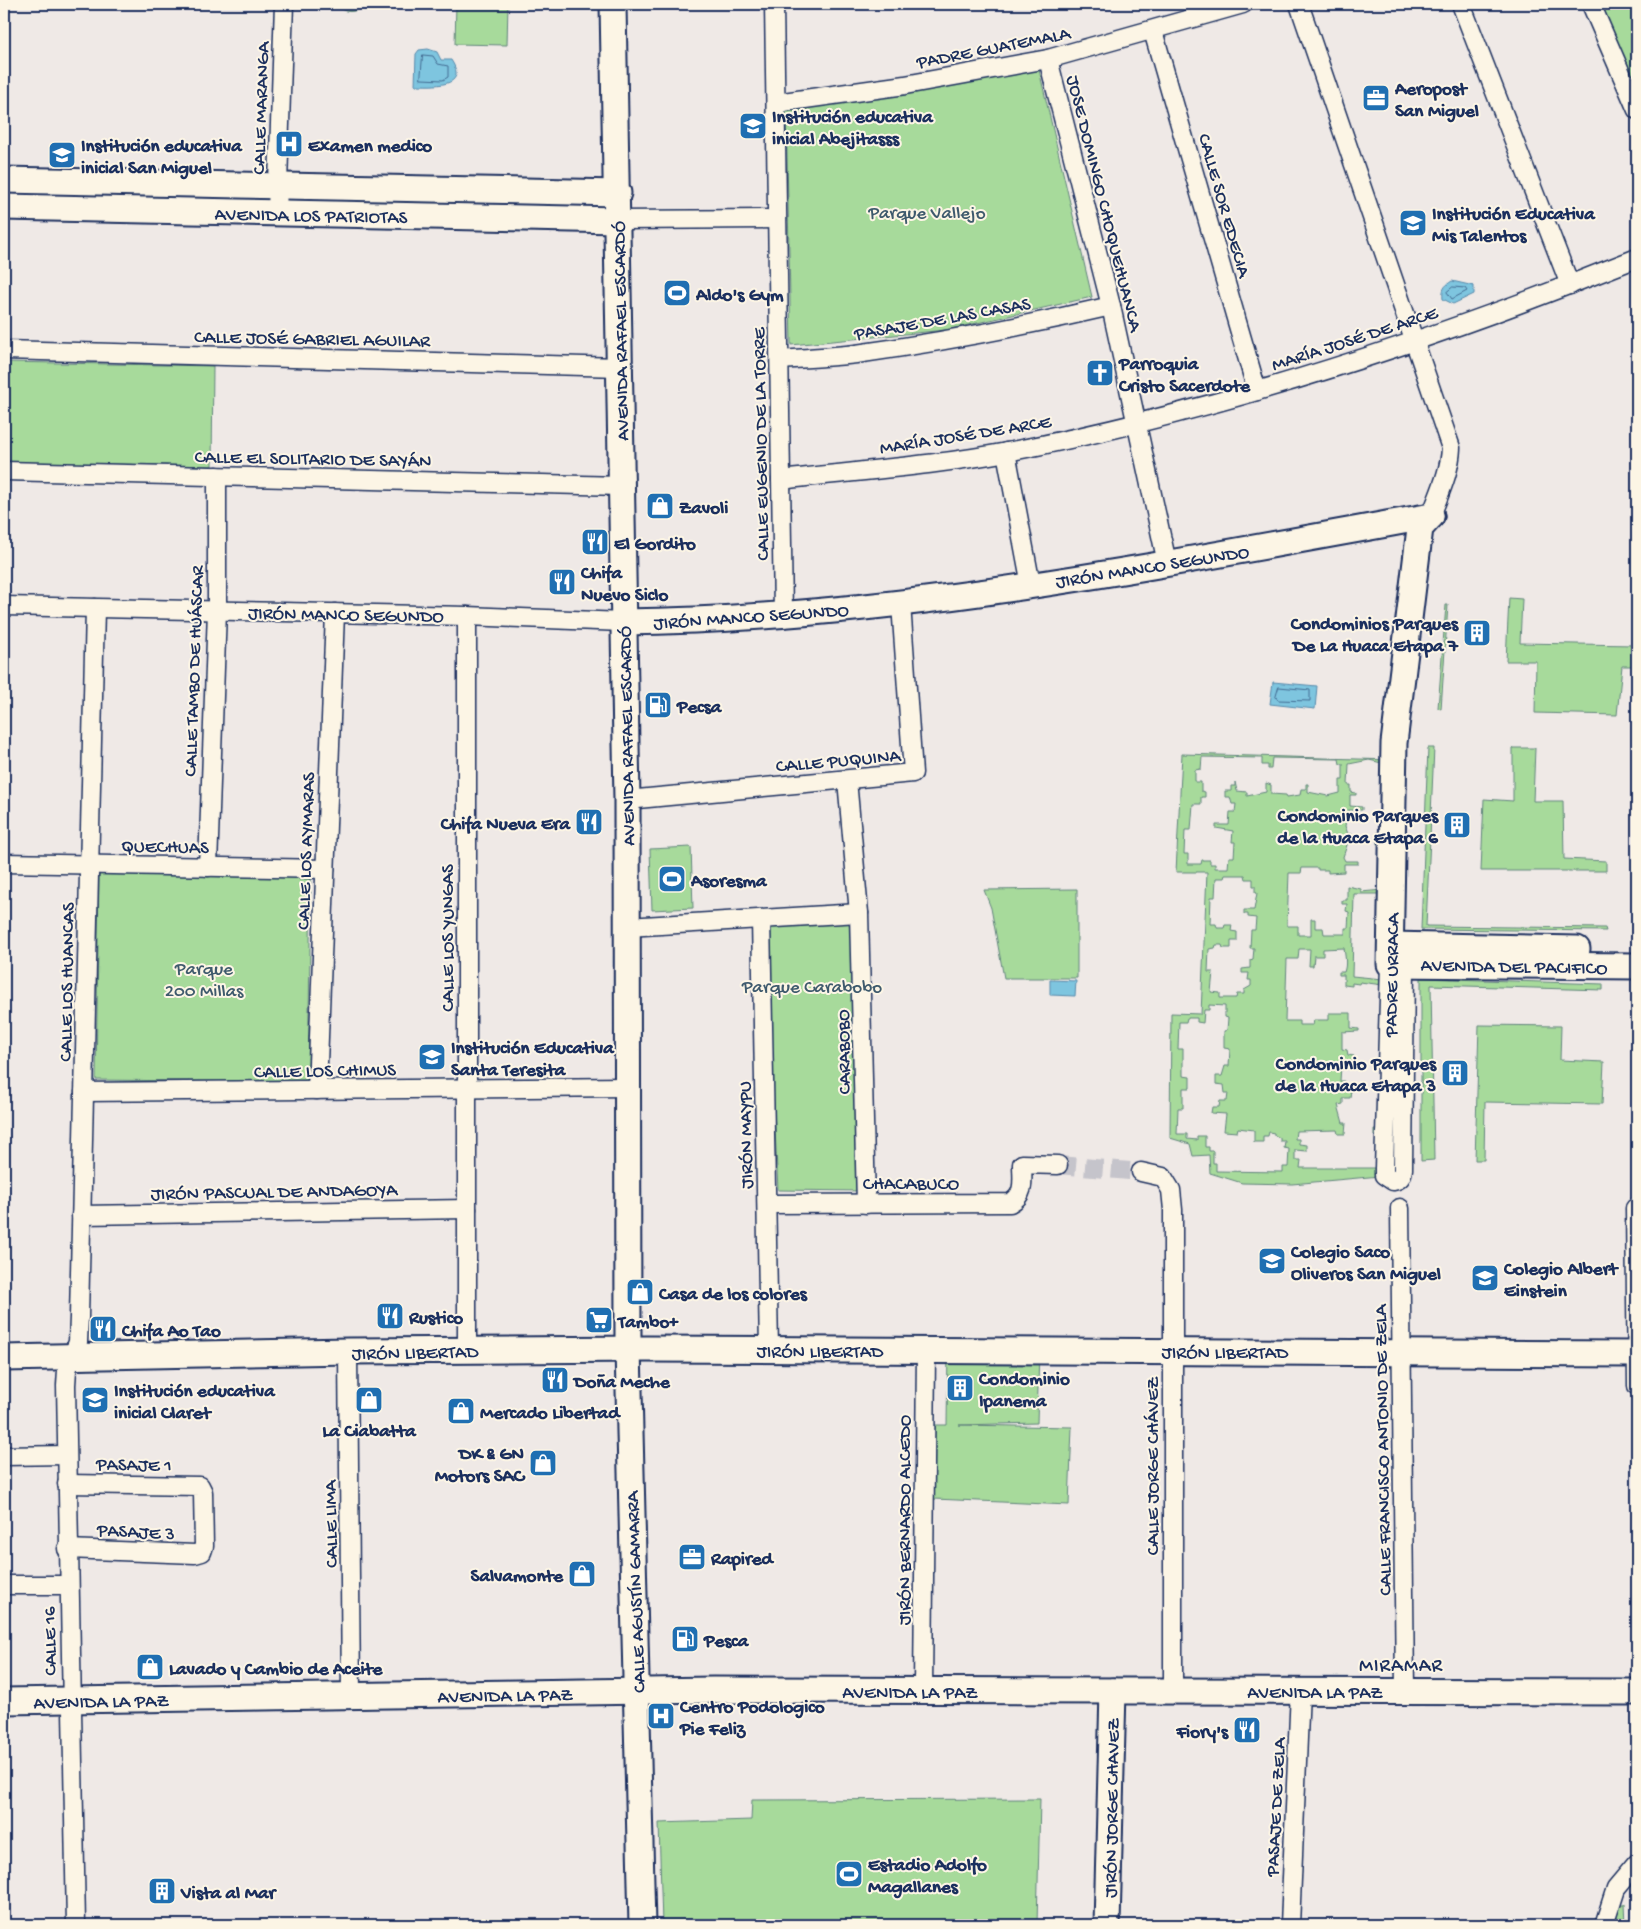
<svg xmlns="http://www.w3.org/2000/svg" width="1641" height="1929" font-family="'Gochi Hand',sans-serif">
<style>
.green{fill:#a7da9b;stroke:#61847c;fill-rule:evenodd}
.water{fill:#7ec5df;stroke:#5689ab}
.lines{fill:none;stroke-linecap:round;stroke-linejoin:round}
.shore{stroke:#436b92;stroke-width:1}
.street-tunnel{stroke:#c5c4cb;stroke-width:18;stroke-dasharray:18 9;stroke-linecap:butt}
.street-casing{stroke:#1b2f5e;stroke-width:21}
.secondary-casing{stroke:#1b2f5e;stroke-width:29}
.street{stroke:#fcf5e5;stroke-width:18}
.secondary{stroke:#fcf5e5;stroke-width:25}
.labels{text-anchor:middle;stroke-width:4;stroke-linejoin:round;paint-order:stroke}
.street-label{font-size:19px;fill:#1b2f5e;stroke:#fcf5e5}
.poi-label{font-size:19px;font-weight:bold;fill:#1b2f5e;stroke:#fcf5e5;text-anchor:start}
.park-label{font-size:19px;fill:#3e5a6d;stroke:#fcf5e5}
.neighbourhood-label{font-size:20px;letter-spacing:1px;fill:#1b2f5e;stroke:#fcf5e5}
</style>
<rect width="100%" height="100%" fill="#efe9e6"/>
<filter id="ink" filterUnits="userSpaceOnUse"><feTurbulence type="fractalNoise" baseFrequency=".02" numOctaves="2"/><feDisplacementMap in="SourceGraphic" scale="10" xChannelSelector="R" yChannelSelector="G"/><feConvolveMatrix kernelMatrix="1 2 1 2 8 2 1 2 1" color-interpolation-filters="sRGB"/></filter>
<g filter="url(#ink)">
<!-- green -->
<g class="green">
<path d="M335,4h30c-9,10 -21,10 -30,0z"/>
<path d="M456,4h52l-1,41 -52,-1z"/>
<path d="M1599,4h38v87z"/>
<path d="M1039,70l53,227 -146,33 -155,15 -5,-237 126,-17z"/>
<path d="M4,362l209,4 -1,100 -208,-4z"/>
<path d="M1509,598l13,1 -2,44 114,2 3,-40v61h-15l-5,49 -82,-2 1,-52h-30z"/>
<path d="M1446,605h2l-7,104 -3,-1z"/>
<path d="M1428,748h6l-8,178 179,2 1,3 -185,-2z"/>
<path d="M1513,748h22l-2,53h30l1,58 42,2v10h-125l3,-72 29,2z"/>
<path d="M1182,754l211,6 -2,134h-37l-2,82 41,4 -2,195 -99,9 -50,-1 -32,-10 -1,-18 -16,1 -3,-12 -20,-6 1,-125 30,1 6,-142h-31zM1202,757l60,1v7h6v4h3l1,-11 67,1 1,5h3v16h-3v13l-12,3 -20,-4v-8h-2v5h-5l-1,6 -13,2 -1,-2 -15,-1v-9l-5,-2v9l-19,4v-4l-10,-1 -2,-9v4h-4v5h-6v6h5l2,7h4l-1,8h-5l-1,13h-13v3l17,3 -1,11h3l-1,15h-5l-1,11h-13v-4h-5v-4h-8l-1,4h-13v-10h-4l1,-24h6l2,-26h8v-7h4v-5l-4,-1v-9h-6v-12l6,-1zM1369,760l17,4 -2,72h-7v8h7l-1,46 -22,2v-3l-14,-3v14h-5v4h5l-1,7 3,1 -1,16h-3v6h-21l-1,-6h-8v-9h-4v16h-13v-9h-11l2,-53h12l1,-5h16v2h10v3l16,-1v-8h14v-3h-13l-2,-4 5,-15h4v-8h-4l-3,-8 3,-16h14v-3l-12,-1v-11h6v-2l-5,-1v-7h-3l1,-21zM1225,875h20l1,4h7v7h2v6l2,1 -3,17h-10v4h4v3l8,1 -1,12h-4l-1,18h4l-1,11 -3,1v8l-8,1v4h7l-1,7h3v6l-7,4v4h-7l-1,4h-16v-5l-9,-1 2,-20h-5l1,-23 6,-1 1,-3h6l1,3h8v-7h6v-9l-6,-1 1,-6h-7l-1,3h-7l-1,-4h-6l1,-27h4l1,-19h8zM1344,948c1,8 3,16 0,24h-5v3h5v10l8,1v-3l7,1 1,-2 23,3v72l-7,1v7h6l-5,64h-3v7h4l-1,32h-77l1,-8h-6v-10l12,1v-6l-8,-1v-5h-4l1,-8 41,-1 1,4h7l1,-11h-3l-5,-18 5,-1v-6h7l1,-9h-7v-8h-4l1,-15 13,-1v-9l-6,-1 -1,-5 -5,-1v-17l17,-1v-2l-8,-1v-15h-22v7h-15l-1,5h-14v-4h-14l2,-62h11l1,-10h11l-1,17h4l1,-10h9v-7zM1209,1005l16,1v11l3,1 -1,12 -3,1v17l6,1 -1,17h-4l-3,10h-6v8l8,1 1,8h3l-1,8h-7l-1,6h-7l-1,6 15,1 -2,17 13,1 1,-4 16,2v12h9v-6h5l1,-4 5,1v2l6,3v3h5l-1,7 5,1 -1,18h-5v5l-67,-1v-8h-3v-12h-4v-4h-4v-11h-8v4l-10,-1v-5h-10l1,-26h5v-20h7v-11l-7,-1v-27h-5l1,-27h7l1,-4h10v4l6,1 1,-13h5z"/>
<path d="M691,847l2,61 -41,2 -2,-61z"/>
<path d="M99,874l212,3 -3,205 -212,-2z"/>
<path d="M1077,889v89h-73l-13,-70 -7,-18z"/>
<path d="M854,920l6,271 -82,-1 -13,-265z"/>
<path d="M1421,978l182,6v6l-172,-5 3,175 -13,1z"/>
<path d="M1479,1025l82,1 -1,34 44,2 -2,42 -117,-2 -1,58h-9z"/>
<path d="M948,1350h91l-2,73 -78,2 113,2 -3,78 -135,-6 1,-74h12z"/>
<path d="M1040,1799l-3,126h-375l-3,-102 92,-3 1,-20z"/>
<path d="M1620,1904h5l1,21h-11z"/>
</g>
<!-- water -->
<g class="water">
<path d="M428,49l9,3 4,8h10c19,29 -20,25 -36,25l1,-31 3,-4z"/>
<path d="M1452,281l22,5v8l-21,10 -10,-5c-1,-10 1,-13 9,-18z"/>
<path d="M1273,682l44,4 -2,23 -45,-5z"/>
<path d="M1050,980l26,1 -1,15 -25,-1z"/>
</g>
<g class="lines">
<!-- shore -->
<g class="shore">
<path d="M423,55l10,1 5,8 10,2v11l-5,3 -22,-1z"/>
<path d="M1453,287l12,1 2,3 -15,8 -5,-7z"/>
<path d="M1279,687l31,3v11l-32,-1 -2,-3z"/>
</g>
<!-- street-tunnel -->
<path class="street-tunnel" d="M1058,1165l83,7"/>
<defs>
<g id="street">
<path d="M774,4l9,610"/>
<path d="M1299,4l152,444c-1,24 -12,46 -20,68"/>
<path d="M1461,4l109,281"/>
<path d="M1591,4l46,106"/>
<path d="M1153,31l104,360"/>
<path d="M1048,59l63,247 56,257"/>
<path d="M776,103l129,-18 143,-26 195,-55"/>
<path d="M277,213l7,-209"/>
<path d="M618,220l159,-1"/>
<path d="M4,350l616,17"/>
<path d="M780,360c25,-2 51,-3 76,-6 86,-12 170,-28 255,-48"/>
<path d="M1006,452l25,133"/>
<path d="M4,471l617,15"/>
<path d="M781,480c75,-9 152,-14 226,-28 216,-42 427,-112 630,-194"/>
<path d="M4,606l463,10 156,6"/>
<path d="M847,780l12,133 7,291"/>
<path d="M627,800l286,-27 -12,-169"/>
<path d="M4,863l321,6"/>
<path d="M208,867l9,-257v-134"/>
<path d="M761,919l8,430"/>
<path d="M627,927l232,-14"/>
<path d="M1390,964l-6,205v6l9,6c7,-1 9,-4 10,-12l2,-205"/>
<path d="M317,1090l18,-477"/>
<path d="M84,1092l542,-5"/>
<path d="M1141,1172l22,5 8,13 2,20v481"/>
<path d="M767,1204l243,-1c16,-8 12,-24 12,-39l36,1"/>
<path d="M1400,1208l5,483"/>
<path d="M1635,1208l2,178"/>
<path d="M81,1215l386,-6"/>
<path d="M467,1350v-734"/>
<path d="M348,1351l3,345"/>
<path d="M4,1456l62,-1"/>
<path d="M67,1484l133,2 3,6 1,54 -2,6 -7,2 -128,-5"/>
<path d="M4,1585h64"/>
<path d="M923,1691l3,-341"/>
<path d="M76,1925l-10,-540 1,-15 11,-28 1,-25 16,-709"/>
<path d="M1290,1925l10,-234"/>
<path d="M1604,1925l12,-37 21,-25"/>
</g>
<g id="secondary">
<path d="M613,4l14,796 1,549 14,576"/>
<path d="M4,180l614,13"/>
<path d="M4,207l614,13"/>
<path d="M1431,516l-11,12 -26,215 -4,221 247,2"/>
<path d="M623,622c272,-3 541,-58 808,-106"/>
<path d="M1391,945l186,4"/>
<path d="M4,1358l344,-7 299,-2 990,5"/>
<path d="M4,1701l709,-11 924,2"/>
<path d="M1107,1925l6,-234"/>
</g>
</defs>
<!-- street casing -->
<use href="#street" class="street-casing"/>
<!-- secondary casing -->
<use href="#secondary" class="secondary-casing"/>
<!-- street -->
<use href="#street" class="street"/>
<!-- secondary -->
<use href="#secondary" class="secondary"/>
</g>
</g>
<!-- icons -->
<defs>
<symbol id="office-square" viewBox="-11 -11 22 22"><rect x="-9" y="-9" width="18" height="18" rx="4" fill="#1f6fb2" stroke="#fcf5e5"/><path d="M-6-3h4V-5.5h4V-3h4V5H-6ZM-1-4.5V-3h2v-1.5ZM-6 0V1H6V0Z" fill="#fff"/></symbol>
<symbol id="school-square" viewBox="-11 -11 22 22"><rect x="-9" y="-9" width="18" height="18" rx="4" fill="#1f6fb2" stroke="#fcf5e5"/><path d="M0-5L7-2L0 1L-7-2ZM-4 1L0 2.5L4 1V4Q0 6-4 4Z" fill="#fff"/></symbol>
<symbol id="hospital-square" viewBox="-11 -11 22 22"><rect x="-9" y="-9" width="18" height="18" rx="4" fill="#1f6fb2" stroke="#fcf5e5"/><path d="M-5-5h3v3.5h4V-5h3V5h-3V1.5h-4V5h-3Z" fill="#fff"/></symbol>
<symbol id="stadium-square" viewBox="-11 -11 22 22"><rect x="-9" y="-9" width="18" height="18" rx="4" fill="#1f6fb2" stroke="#fcf5e5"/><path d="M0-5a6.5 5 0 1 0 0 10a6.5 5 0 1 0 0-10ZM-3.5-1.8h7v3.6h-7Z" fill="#fff"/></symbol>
<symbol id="church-square" viewBox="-11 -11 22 22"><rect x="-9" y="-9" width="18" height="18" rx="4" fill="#1f6fb2" stroke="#fcf5e5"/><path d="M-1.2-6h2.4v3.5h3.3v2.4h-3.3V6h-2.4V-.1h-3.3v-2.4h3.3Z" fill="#fff"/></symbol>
<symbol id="shop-square" viewBox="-11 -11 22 22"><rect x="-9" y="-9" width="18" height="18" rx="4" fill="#1f6fb2" stroke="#fcf5e5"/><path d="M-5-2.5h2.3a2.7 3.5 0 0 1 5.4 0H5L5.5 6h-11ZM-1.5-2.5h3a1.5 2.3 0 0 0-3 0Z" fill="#fff"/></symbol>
<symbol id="restaurant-square" viewBox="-11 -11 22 22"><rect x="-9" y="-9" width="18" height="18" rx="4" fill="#1f6fb2" stroke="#fcf5e5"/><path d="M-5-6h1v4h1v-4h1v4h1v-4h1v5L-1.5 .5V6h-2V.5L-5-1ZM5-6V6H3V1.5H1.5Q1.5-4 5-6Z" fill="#fff"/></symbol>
<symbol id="building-square" viewBox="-11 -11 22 22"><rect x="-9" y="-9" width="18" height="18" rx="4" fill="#1f6fb2" stroke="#fcf5e5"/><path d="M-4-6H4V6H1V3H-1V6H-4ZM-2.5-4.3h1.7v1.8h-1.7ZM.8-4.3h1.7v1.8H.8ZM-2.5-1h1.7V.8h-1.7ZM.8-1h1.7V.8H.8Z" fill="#fff"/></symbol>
<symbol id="fuel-square" viewBox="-11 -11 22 22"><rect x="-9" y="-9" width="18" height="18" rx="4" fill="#1f6fb2" stroke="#fcf5e5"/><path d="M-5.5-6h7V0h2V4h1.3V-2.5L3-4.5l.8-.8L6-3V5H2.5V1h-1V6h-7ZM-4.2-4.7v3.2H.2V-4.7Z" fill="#fff"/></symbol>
<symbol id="supermarket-square" viewBox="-11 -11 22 22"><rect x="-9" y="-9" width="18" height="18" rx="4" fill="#1f6fb2" stroke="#fcf5e5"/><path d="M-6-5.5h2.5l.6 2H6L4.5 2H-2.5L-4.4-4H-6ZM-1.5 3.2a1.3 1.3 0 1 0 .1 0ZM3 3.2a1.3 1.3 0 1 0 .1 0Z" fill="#fff"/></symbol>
</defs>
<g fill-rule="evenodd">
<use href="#office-square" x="1360" y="82" width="32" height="32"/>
<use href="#school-square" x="737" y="110" width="32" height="32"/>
<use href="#hospital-square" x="273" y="128" width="32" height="32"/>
<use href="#school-square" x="46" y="139" width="32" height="32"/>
<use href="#school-square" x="1397" y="207" width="32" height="32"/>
<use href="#stadium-square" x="661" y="277" width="32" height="32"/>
<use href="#church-square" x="1084" y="357" width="32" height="32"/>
<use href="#shop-square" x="644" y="490" width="32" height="32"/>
<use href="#restaurant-square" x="579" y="526" width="32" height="32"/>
<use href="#restaurant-square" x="546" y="566" width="32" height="32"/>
<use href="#building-square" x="1461" y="617" width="32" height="32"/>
<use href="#fuel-square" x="642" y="689" width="32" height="32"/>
<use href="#restaurant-square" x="573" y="806" width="32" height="32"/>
<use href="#building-square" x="1441" y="809" width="32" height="32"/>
<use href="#stadium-square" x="656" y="863" width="32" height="32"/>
<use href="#school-square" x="416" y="1041" width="32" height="32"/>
<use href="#building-square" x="1439" y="1057" width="32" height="32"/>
<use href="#school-square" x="1256" y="1245" width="32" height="32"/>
<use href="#school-square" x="1469" y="1262" width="32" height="32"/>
<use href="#shop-square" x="624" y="1276" width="32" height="32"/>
<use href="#restaurant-square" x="374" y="1300" width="32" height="32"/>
<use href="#supermarket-square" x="583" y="1304" width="32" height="32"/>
<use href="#restaurant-square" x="87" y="1313" width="32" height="32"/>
<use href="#restaurant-square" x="539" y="1364" width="32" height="32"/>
<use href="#building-square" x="944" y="1372" width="32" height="32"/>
<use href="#school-square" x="79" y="1384" width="32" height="32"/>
<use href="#shop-square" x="353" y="1384" width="32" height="32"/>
<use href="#shop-square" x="445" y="1395" width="32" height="32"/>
<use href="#shop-square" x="527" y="1447" width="32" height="32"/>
<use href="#office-square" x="676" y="1541" width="32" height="32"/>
<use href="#shop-square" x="566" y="1558" width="32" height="32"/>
<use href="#fuel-square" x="669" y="1623" width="32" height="32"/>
<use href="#shop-square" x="134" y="1651" width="32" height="32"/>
<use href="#hospital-square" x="645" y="1700" width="32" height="32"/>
<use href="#restaurant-square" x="1231" y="1714" width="32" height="32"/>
<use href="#stadium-square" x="833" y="1858" width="32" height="32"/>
<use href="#building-square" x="146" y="1875" width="32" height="32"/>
</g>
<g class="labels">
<!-- street labels -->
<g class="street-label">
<text transform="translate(993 46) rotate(-11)" y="7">PADRE GUATEMALA</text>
<text transform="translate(259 108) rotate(-88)" y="7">CALLE MARANGA</text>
<text transform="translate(1106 203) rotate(76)" y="7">JOSE DOMINGO CHOQUEHUANCA</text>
<text transform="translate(1226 205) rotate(74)" y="7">CALLE SOR EDECIA</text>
<text transform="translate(311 214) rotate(1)" y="7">AVENIDA LOS PATRIOTAS</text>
<text transform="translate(942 317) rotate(-10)" y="7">PASAJE DE LAS CASAS</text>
<text transform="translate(619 331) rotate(-91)" y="7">AVENIDA RAFAEL ESCARDÓ</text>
<text transform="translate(312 337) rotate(1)" y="7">CALLE JOSÉ GABRIEL AGUILAR</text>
<text transform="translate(1354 337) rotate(-18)" y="7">MARÍA JOSÉ DE ARCE</text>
<text transform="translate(965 433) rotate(-9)" y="7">MARÍA JOSÉ DE ARCE</text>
<text transform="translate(759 444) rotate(-91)" y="7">CALLE EUGENIO DE LA TORRE</text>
<text transform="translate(313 457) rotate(1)" y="7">CALLE EL SOLITARIO DE SAYÁN</text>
<text transform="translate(1152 565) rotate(-9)" y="7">JIRÓN MANCO SEGUNDO</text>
<text transform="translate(346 613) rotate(1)" y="7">JIRÓN MANCO SEGUNDO</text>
<text transform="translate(751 615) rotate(-4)" y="7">JIRÓN MANCO SEGUNDO</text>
<text transform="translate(192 671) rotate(-88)" y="7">CALLE TAMBO DE HUÁSCAR</text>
<text transform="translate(625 736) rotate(-91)" y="7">AVENIDA RAFAEL ESCARDÓ</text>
<text transform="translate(838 759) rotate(-5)" y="7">CALLE PUQUINA</text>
<text transform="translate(165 845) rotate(1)" y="7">QUECHUAS</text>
<text transform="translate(304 851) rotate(-88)" y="7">CALLE LOS AYMARAS</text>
<text transform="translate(446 938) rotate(-90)" y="7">CALLE LOS YUNGAS</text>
<text transform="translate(1514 965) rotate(1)" y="7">AVENIDA DEL PACIFICO</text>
<text transform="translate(1390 975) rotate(-89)" y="7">PADRE URRACA</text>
<text transform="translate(65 982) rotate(-89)" y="7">CALLE LOS HUANCAS</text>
<text transform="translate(842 1052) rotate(-91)" y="7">CARABOBO</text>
<text transform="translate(325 1069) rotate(-1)" y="7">CALLE LOS CHIMUS</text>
<text transform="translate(744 1135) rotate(-91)" y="7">JIRÓN MAYPU</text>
<text x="911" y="1189">CHACABUCO</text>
<text transform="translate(274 1190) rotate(-1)" y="7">JIRÓN PASCUAL DE ANDAGOYA</text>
<text x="820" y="1357">JIRÓN LIBERTAD</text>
<text transform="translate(415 1351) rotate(-1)" y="7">JIRÓN LIBERTAD</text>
<text x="1225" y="1358">JIRÓN LIBERTAD</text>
<text transform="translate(1381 1450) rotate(-91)" y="7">CALLE FRANCISCO ANTONIO DE ZELA</text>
<text transform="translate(134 1463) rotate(1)" y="7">PASAJE 1</text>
<text transform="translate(1151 1466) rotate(-90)" y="7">CALLE JORGE CHÁVEZ</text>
<text transform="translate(903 1520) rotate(-90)" y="7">JIRÓN BERNARDO ALCEDO</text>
<text transform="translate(329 1524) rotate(-91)" y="7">CALLE LIMA</text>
<text transform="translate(136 1530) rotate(3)" y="7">PASAJE 3</text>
<text transform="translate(634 1592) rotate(-92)" y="7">CALLE AGUSTÍN GAMARRA</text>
<text transform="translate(48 1641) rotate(-91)" y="7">CALLE 16</text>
<text x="910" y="1698">AVENIDA LA PAZ</text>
<text x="1315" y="1698">AVENIDA LA PAZ</text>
<text transform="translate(505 1694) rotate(-1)" y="7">AVENIDA LA PAZ</text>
<text transform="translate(101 1700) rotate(-1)" y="7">AVENIDA LA PAZ</text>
<text transform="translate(1274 1807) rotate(-87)" y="7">PASAJE DE ZELA</text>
<text transform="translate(1110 1808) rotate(-89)" y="7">JIRÓN JORGE CHAVEZ</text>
</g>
<!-- poi labels -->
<g class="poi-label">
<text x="1395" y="94">Aeropost<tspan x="1395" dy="22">San Miguel</tspan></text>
<text x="772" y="122">Institución educativa<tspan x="772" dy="22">inicial Abejitasss</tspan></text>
<text x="81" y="151">Institución educativa<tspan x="81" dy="22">inicial San Miguel</tspan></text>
<text x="308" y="151">Examen medico</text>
<text x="1432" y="219">Institución Educativa<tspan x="1432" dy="22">Mis Talentos</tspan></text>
<text x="696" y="300">Aldo's Gym</text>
<text x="1119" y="369">Parroquia<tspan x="1119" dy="22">Cristo Sacerdote</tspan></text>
<text x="679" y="513">Zavoli</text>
<text x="614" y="549">El Gordito</text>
<text x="581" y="578">Chifa<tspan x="581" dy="22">Nuevo Siclo</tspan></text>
<text x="1458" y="629" text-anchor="end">Condominios Parques<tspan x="1458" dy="22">De La Huaca Etapa 7</tspan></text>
<text x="677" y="712">Pecsa</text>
<text x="1438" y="821" text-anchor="end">Condominio Parques<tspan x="1438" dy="22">de la Huaca Etapa 6</tspan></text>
<text x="570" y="829" text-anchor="end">Chifa Nueva Era</text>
<text x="691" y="886">Asoresma</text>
<text x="451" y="1053">Institución Educativa<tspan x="451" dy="22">Santa Teresita</tspan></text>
<text x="1436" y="1069" text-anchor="end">Condominio Parques<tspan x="1436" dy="22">de la Huaca Etapa 3</tspan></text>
<text x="1291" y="1257">Colegio Saco<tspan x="1291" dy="22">Oliveros San Miguel</tspan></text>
<text x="1504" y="1274">Colegio Albert<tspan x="1504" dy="22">Einstein</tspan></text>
<text x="659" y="1299">Casa de los colores</text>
<text x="409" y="1323">Rustico</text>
<text x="618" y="1327">Tambo+</text>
<text x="122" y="1336">Chifa Ao Tao</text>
<text x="979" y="1384">Condominio<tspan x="979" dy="22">Ipanema</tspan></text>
<text x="574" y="1387">Doña Meche</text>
<text x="114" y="1396">Institución educativa<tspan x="114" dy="22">inicial Claret</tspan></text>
<text x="480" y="1418">Mercado Libertad</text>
<text x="369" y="1436" text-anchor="middle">La Ciabatta</text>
<text x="524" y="1459" text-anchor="end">DK &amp; GN<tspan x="524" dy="22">Motors SAC</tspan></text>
<text x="711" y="1564">Rapired</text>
<text x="563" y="1581" text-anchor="end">Salvamonte</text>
<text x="704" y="1646">Pesca</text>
<text x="169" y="1674">Lavado y Cambio de Aceite</text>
<text x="680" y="1712">Centro Podologico<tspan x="680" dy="22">Pie Feliz</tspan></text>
<text x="1228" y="1737" text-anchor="end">Fiory's</text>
<text x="868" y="1870">Estadio Adolfo<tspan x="868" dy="22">Magallanes</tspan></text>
<text x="181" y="1898">Vista al Mar</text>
</g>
<!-- park labels -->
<g class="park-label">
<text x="927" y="218">Parque Vallejo</text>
<text x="204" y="974">Parque<tspan x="204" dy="22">200 Millas</tspan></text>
<text x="812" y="992">Parque Carabobo</text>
</g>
<!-- neighbourhood labels -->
<g class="neighbourhood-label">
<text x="1401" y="1671">MIRAMAR</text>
</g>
</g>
<!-- margin -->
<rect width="1641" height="1929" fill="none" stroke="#fcf5e5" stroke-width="20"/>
<rect x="10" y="10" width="1621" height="1909" fill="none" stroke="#1b2f5e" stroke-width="2" filter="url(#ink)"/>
</svg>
